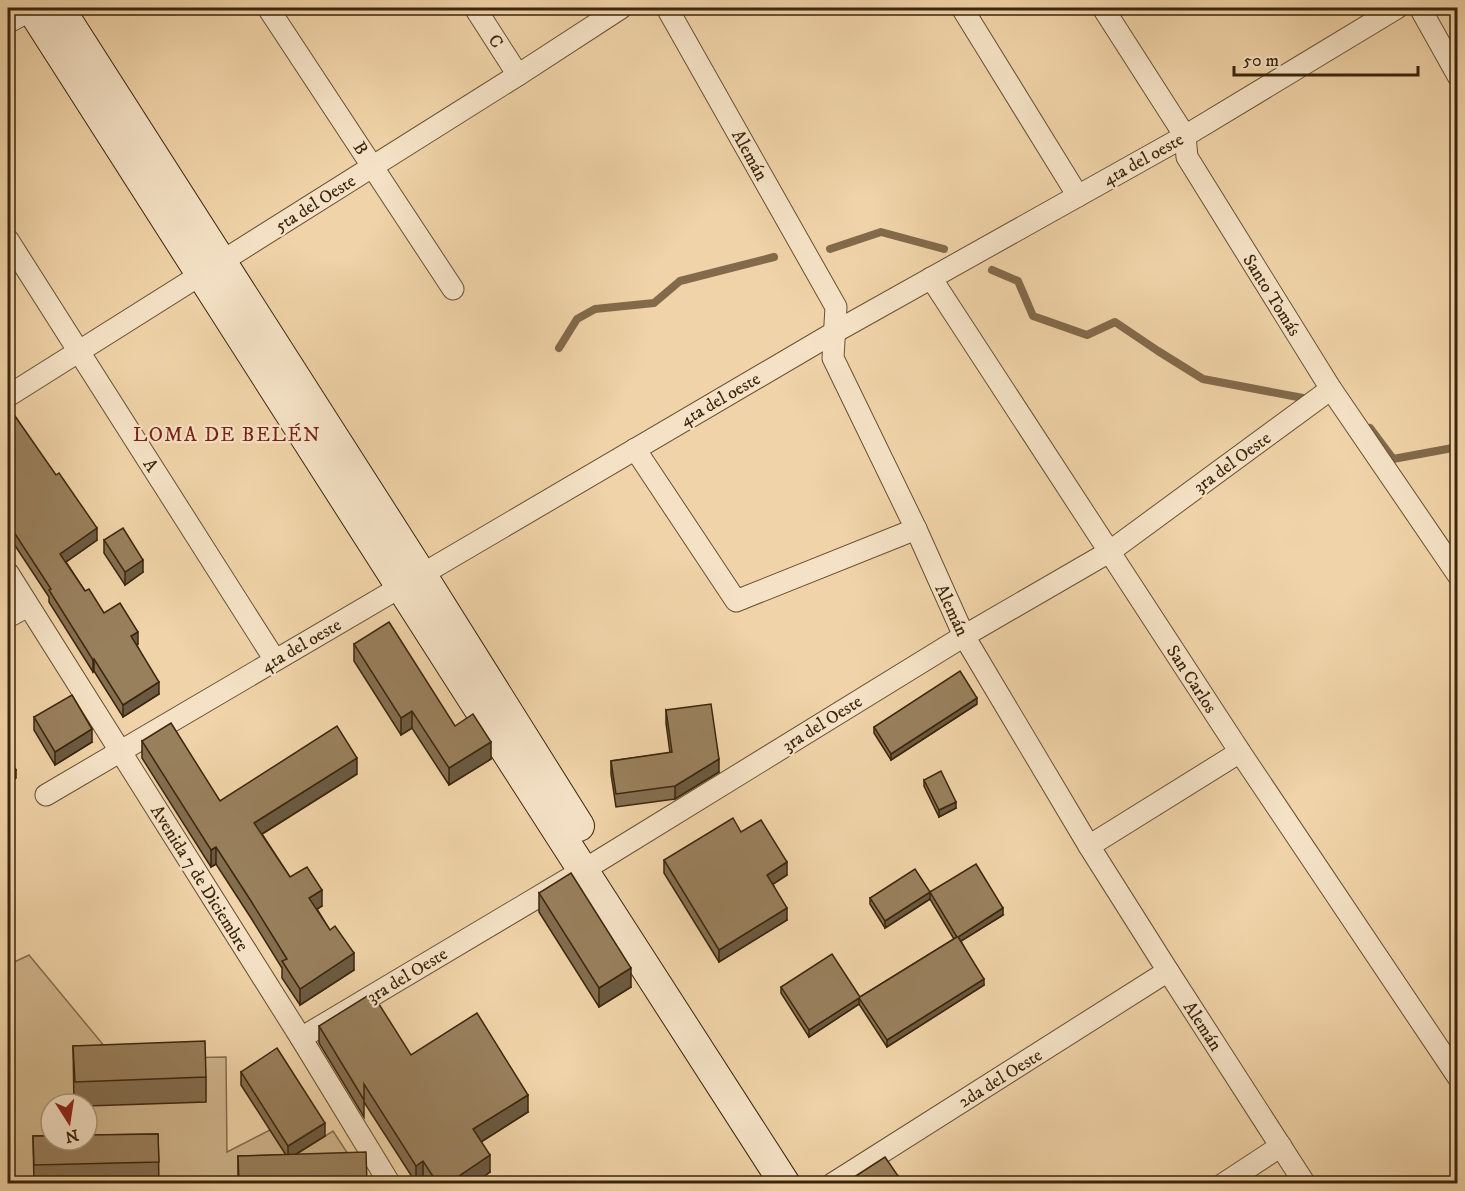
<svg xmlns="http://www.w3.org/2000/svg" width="1465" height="1191" font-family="'IM FELL DW Pica',serif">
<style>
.green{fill:#d1b68d;stroke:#866e4c;stroke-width:1.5;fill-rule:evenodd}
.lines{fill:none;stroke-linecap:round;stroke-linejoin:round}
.stream{stroke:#826a4a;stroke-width:8}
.minor-casing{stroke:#685133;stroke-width:23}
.tertiary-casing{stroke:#685133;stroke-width:29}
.secondary-casing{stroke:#3b260c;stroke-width:32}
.minor{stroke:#f5e2c6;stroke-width:21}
.tertiary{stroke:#f5e2c6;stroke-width:27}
.secondary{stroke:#f5e2c6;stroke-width:30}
.wall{fill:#846e50;stroke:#3b260c;stroke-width:1.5}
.shaded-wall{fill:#6b5a41;stroke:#3b260c;stroke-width:1.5}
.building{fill:#99805d;stroke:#3b260c;stroke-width:1.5}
.labels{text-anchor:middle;stroke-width:4.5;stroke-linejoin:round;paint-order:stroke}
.street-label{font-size:18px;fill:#3b260c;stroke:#f5e2c6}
.neighbourhood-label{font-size:20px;letter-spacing:1.5px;fill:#7a1f14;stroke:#f5e2c6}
</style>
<rect width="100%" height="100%" fill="#f0d3a8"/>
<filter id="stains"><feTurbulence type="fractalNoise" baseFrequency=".00333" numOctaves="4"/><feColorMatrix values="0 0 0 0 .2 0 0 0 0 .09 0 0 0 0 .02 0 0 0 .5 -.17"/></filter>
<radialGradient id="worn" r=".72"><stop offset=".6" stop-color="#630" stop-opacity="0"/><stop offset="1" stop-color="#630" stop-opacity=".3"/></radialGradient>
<!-- green -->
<path class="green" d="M29,955l86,104 111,-2 1,95 43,-22 19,29 44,-28 34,52h-359v-218zM51,1104h36v36h-36z"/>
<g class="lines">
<!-- stream -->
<g class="stream">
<path d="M830,249l51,-17 63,17"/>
<path d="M992,270l26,11 15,35 54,19 28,-13 43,29 45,28 100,19"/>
<path d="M559,348l18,-29 18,-10 59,-6 26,-22 94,-24"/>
<path d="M1370,428l23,31 65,-12"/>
</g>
<defs>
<g id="minor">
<path d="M268,8l185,281"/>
<path d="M475,8l43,67"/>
<path d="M667,8l169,299 -3,51 83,171 48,107 125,210 79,125 137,213"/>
<path d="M962,8l116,188"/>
<path d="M1103,8l82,128 2,21 144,232 127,186"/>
<path d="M1420,8l38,68"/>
<path d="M8,240l267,420"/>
<path d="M931,278l309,474 218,325"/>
<path d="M8,396l510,-321 103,-67"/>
<path d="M635,449l101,152 180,-72"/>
<path d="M8,573l293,465 89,146"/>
<path d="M8,617l20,-11"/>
<path d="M46,795l789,-463 350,-196 212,-128"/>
<path d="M1089,846l151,-94"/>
<path d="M301,1038l299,-178 364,-224 145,-84 222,-163"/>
<path d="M832,1184l336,-213"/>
<path d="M1223,1184l58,-38"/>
</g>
<path id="tertiary" d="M8,19l21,-11"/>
<g id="secondary">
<path d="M31,8l445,696 309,480"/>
<path d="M59,8l362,566 158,252"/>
</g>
</defs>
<!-- minor casing -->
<use href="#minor" class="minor-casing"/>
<!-- tertiary casing -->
<use href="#tertiary" class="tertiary-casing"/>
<!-- secondary casing -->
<use href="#secondary" class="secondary-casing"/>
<!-- minor -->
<use href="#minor" class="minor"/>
<!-- tertiary -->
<use href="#tertiary" class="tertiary"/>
<!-- secondary -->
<use href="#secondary" class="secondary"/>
</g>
<!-- wall -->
<g class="wall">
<path d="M8,406l89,134 -31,22 19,29 19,22 34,31 -1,1 22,49 -36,23 -29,-46 -1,1 -44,-70v-5l-41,-62z"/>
<path d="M104,540l39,32 -18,13 -21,-32z"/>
<path d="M354,644l101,82 36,33 -42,26 -37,-57 -11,7 -47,-74z"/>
<path d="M977,704l-86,56 -17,-27v-6z"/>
<path d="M666,710l53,62 -44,27 -59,8 -5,-33v-13l59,-8 -4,-30z"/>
<path d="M34,717l58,25 -37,23 -21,-35z"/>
<path d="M142,741l78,60 137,-27 -95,60 28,43 32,29 -5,3 37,61 -54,35 -18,-27v-10l-31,-50 -35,-54 -5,3 -69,-109z"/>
<path d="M924,780l32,28 -17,9 -15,-31z"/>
<path d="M741,832l46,43 -14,9 14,36 -68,42 -55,-89v-13z"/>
<path d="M930,892l73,23 -42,26 23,44 -97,62 -28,-43 -50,33 -28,-44v-6l79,10 94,-58 -24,-40 -45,29 -15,-24v-6z"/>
<path d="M539,893l92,94 -32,20 -60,-95z"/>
<path d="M319,1026l92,29 117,57 -47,30 9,30 -17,12h-47l-3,-5 -7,4 -52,-81v15l-45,-74z"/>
<path d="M73,1046l133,31v25l-119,4v-2h-13z"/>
<path d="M241,1072l84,64 -29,18 71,30h-129v-28l48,-1 -45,-70z"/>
<path d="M158,1134l1,50h-125l-1,-48z"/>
</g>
<!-- shaded-wall -->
<g class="shaded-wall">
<path d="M97,528v12l-37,26v-12z"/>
<path d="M143,560v12l-18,13v-13z"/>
<path d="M138,632v12l-7,4v-12z"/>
<path d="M94,659v12l-1,1v-12z"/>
<path d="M159,682v12l-36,23v-12z"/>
<path d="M977,698v6l-86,56v-6z"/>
<path d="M412,711v17l-11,7v-17z"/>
<path d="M92,729v13l-37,23v-13z"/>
<path d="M491,742v17l-42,26v-17z"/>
<path d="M357,758v16l-103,65v-16z"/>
<path d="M719,759v13l-44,27v-13z"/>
<path d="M16,770v8l-8,6v-8z"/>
<path d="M956,802v6l-17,9v-7z"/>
<path d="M216,847v17l-5,3v-17z"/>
<path d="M787,862v13l-20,13v-13z"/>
<path d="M322,890v16l-13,8v-16z"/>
<path d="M930,892v7l-45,29v-7z"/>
<path d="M787,908v12l-68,42v-12z"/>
<path d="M1003,908v7l-45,28v-6z"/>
<path d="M354,953v17l-54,35v-16z"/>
<path d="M631,968v19l-32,20v-19z"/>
<path d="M984,979v6l-97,62v-7z"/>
<path d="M859,998v6l-50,33v-7z"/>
<path d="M528,1095v17l-55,35v-18z"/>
<path d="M325,1123v13l-37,23v-13z"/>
<path d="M490,1155v17l-17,12h-26z"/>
<path d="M423,1161v18l-7,4v-17z"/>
<path d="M898,1176v8h-12z"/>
</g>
<!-- building -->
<g class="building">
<path d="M8,406l48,69 3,-2 38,55 -37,26 25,37 4,-2 15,24 16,-10 18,29 -7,4 28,46 -36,23 -29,-46 -1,1 -44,-70 2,-1 -43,-66z"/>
<path d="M123,528l20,32 -18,12 -21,-32z"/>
<path d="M389,622l66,104 18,-12 18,28 -42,26 -37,-57 -11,7 -47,-74z"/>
<path d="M960,671l17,27 -86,56 -17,-27z"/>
<path d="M72,695l20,34 -37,23 -21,-35z"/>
<path d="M711,704l8,55 -44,27 -59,8 -5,-33 61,-9 -6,-42z"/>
<path d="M171,723l49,78 117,-75 20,32 -103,65 36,54 17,-10 15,23 -13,8 21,32 5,-4 19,27 -54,36 -18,-28 5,-2 -36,-58 -35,-54 -5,3 -69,-109z"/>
<path d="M8,757l8,13 -8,6z"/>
<path d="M941,771l15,31 -17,8 -15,-30z"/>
<path d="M733,818l8,14 20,-12 26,42 -20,13 20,33 -68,42 -55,-90z"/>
<path d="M976,864l27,44 -45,29 26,42 -97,61 -28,-42 -50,32 -28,-43 51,-33 28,43 97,-60 -27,-45 -45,29 -15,-23 45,-29 15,23z"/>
<path d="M571,873l60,95 -32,20 -60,-95z"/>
<path d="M372,993l39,62 66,-42 51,82 -55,34 17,26 -43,29h-9l-15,-23 -7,5 -52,-82v16l-45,-74z"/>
<path d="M205,1041l1,36 -131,5 -2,-36z"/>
<path d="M277,1048l48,75 -37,23 -47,-74z"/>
<path d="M158,1134l1,28 -125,3 -1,-29h18v4h36v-5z"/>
<path d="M366,1152l1,32h-128l-1,-28z"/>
<path d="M885,1157l13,19 -12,8h-32l-3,-5z"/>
<path d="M565,1179l3,5h-10z"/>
</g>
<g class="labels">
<!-- street labels -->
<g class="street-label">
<text transform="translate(496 41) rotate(57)" y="6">C</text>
<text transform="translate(361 148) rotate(57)" y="6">B</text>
<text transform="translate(750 155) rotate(61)" y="6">Alemán</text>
<text transform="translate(1143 159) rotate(-29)" y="6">4ta del oeste</text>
<text transform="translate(315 203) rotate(-32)" y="6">5ta del Oeste</text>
<text transform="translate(1272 295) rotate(58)" y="6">Santo Tomás</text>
<text transform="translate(720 399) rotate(-30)" y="6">4ta del oeste</text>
<text transform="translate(1232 462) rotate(-36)" y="6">3ra del Oeste</text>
<text transform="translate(151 465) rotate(57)" y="6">A</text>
<text transform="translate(952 610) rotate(65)" y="6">Alemán</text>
<text transform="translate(301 645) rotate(-30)" y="6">4ta del oeste</text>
<text transform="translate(1192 679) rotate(57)" y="6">San Carlos</text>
<text transform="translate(822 723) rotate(-32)" y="6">3ra del Oeste</text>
<text transform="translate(200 878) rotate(58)" y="6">Avenida 7 de Diciembre</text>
<text transform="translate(407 975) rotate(-31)" y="6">3ra del Oeste</text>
<text transform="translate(1203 1026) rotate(57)" y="6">Alemán</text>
<text transform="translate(1000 1078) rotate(-32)" y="6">2da del Oeste</text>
</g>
<!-- neighbourhood labels -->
<g class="neighbourhood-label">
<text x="227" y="441">LOMA DE BELÉN</text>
</g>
</g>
<!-- margin -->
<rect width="1465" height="1191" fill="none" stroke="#f0d3a8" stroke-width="30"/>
<rect x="9" y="9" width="1447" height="1173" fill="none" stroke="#3b260c" stroke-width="3"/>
<rect x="15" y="15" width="1435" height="1161" fill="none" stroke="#3b260c" stroke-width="1.5"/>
<!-- north arrow -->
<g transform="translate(69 1122) rotate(168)"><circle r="28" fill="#f5e2c6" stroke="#ab977c" stroke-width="1.5"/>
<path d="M0-4.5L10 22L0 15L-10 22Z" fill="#8f2418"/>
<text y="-9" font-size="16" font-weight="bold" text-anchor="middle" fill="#3b260c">N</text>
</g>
<!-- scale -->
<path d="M1234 66v9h184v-9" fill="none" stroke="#3b260c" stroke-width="3"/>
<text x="1243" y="66" font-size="18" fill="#3b260c" stroke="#f5e2c6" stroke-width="4.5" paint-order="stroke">50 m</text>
<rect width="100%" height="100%" filter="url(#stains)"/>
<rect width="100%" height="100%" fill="url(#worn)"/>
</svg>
